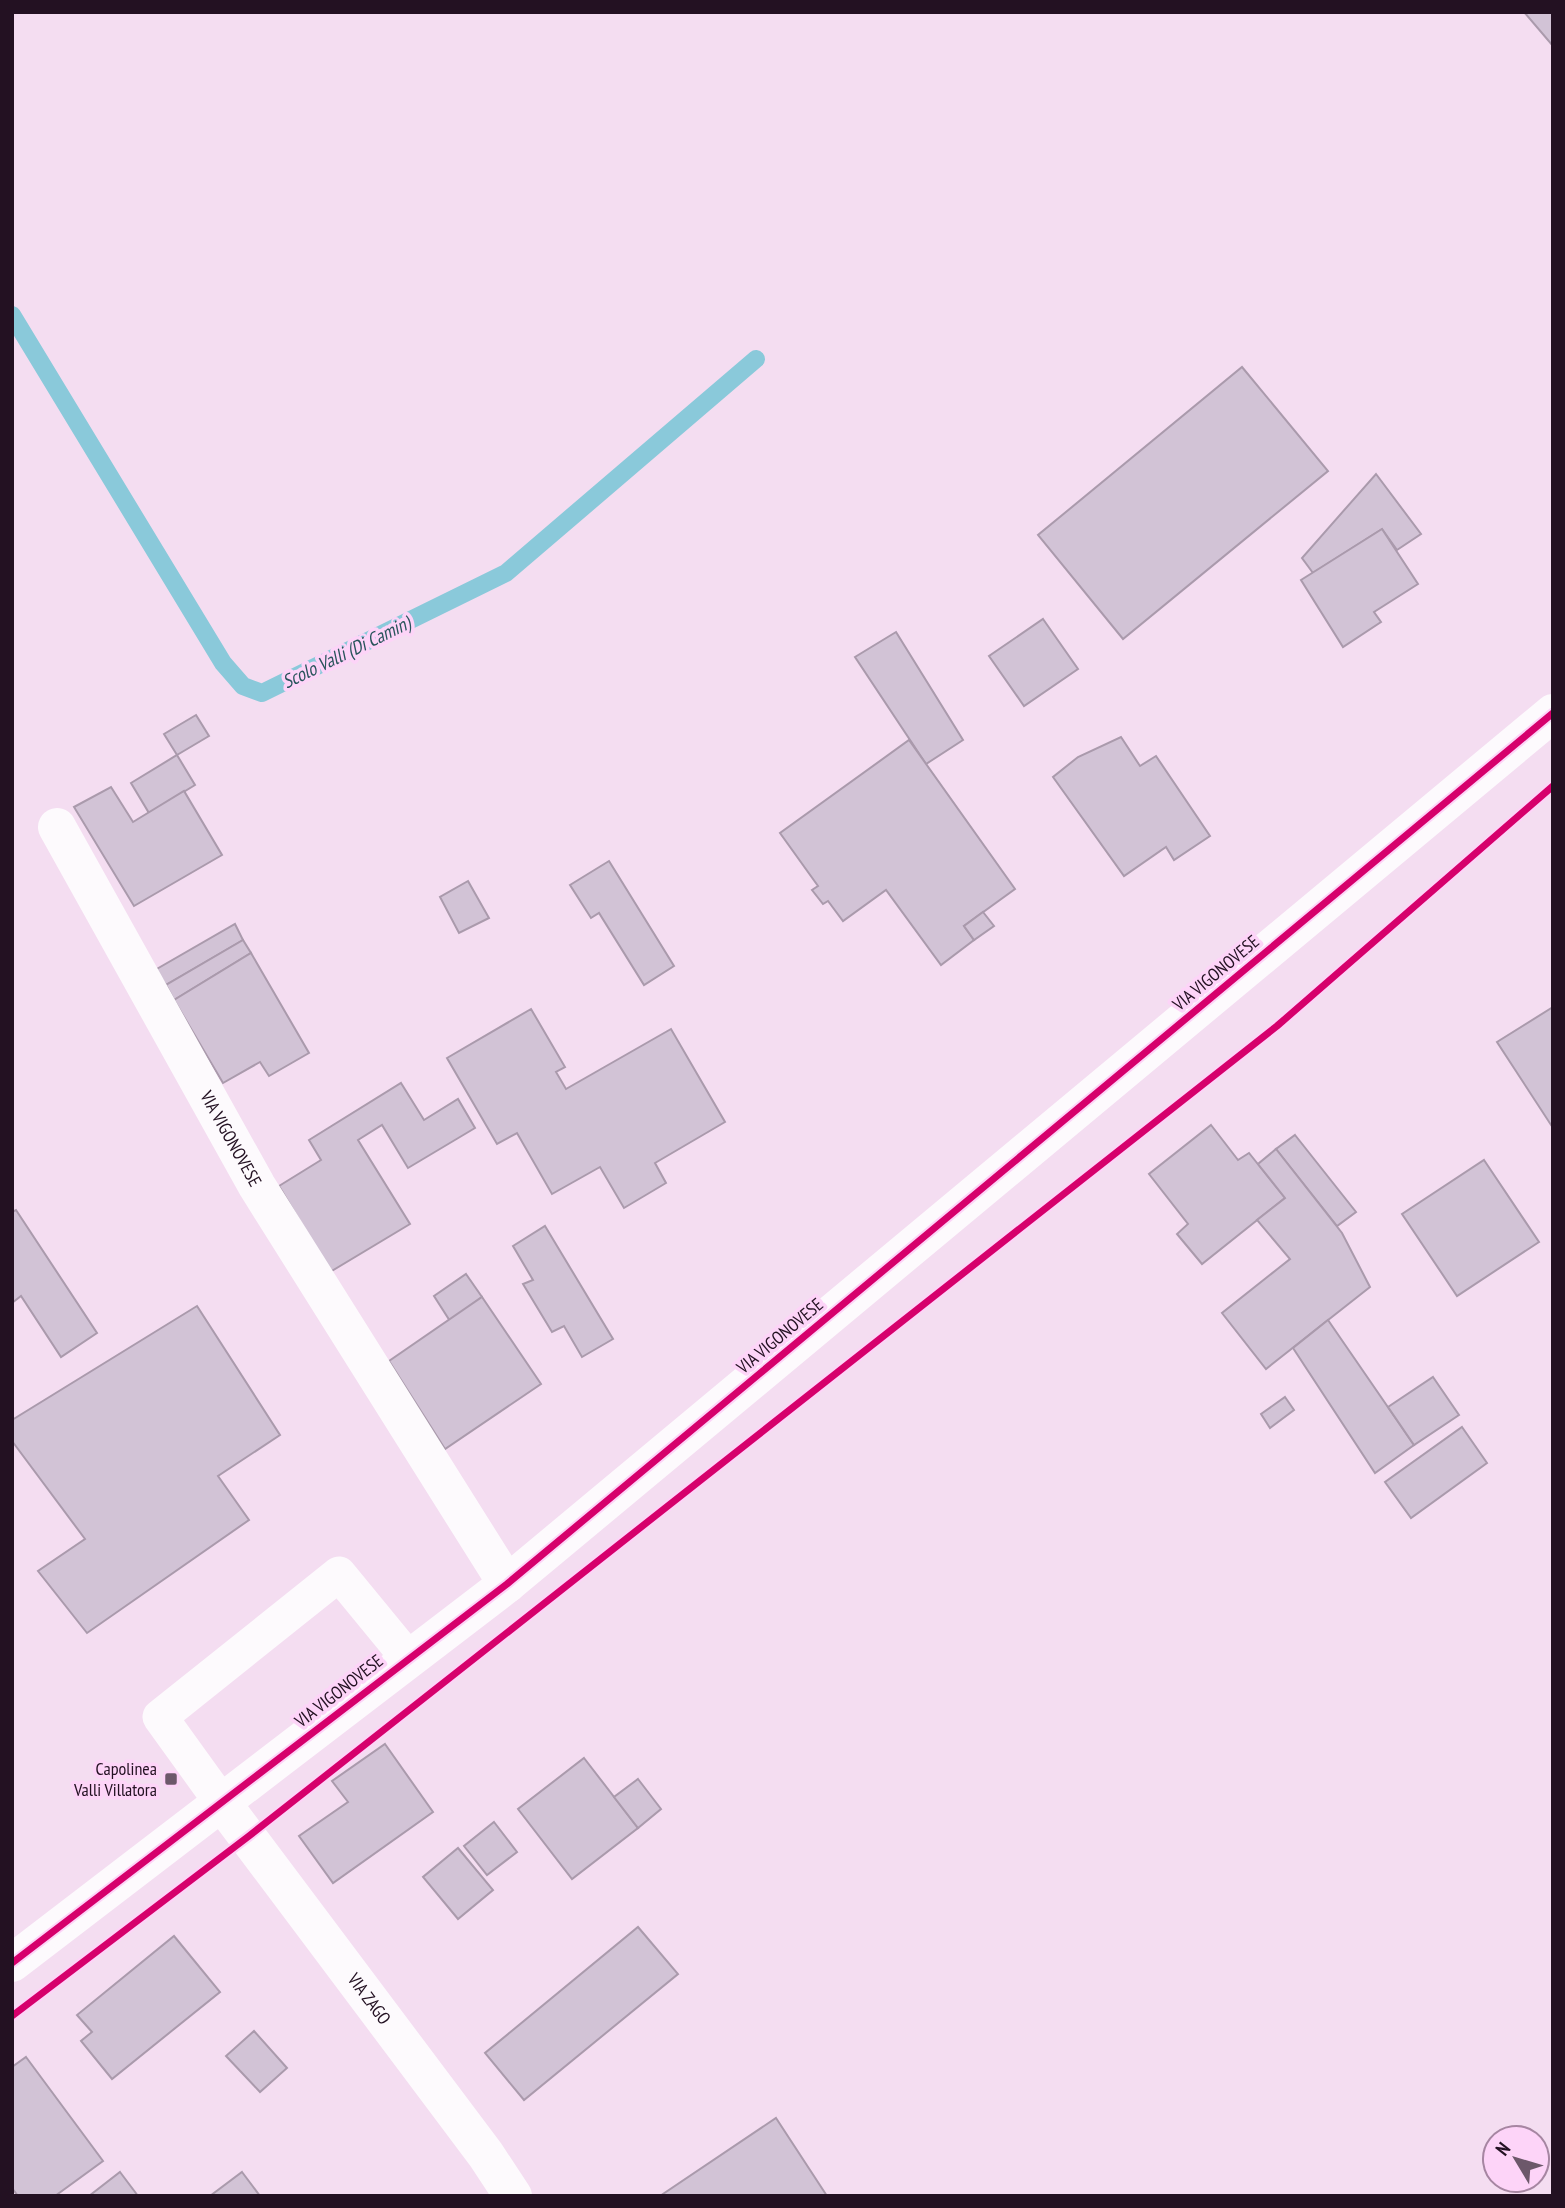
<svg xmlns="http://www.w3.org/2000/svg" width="1565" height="2208" font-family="'PT Sans Narrow',sans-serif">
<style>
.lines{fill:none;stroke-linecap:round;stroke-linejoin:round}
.stream{stroke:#8ac9da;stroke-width:18}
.building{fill:#d2c3d6;stroke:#aa9aac;stroke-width:2}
.lane{stroke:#fdfafd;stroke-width:35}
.street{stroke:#fdfafd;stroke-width:38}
.secondary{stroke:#fdfafd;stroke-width:38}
.cycleway-casing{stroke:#fdd4f8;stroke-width:11}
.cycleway{stroke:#d6006c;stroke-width:7}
.poi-dot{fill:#6c586a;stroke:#fdd4f8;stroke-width:2.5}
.labels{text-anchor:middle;stroke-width:7;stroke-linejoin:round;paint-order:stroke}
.street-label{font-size:18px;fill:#231122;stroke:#fdd4f8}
.poi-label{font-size:18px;fill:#231122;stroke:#fdd4f8;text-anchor:end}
.water-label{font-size:19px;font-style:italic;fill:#28545b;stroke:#fdd4f8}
</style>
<rect width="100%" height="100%" fill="#f4ddf1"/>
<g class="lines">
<!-- stream -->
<path class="stream" d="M12,315l211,348 20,23 19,7 244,-120 250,-214"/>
</g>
<!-- building -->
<g class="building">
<path d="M1524,12h29v34z"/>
<path d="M1242,367l86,104 -205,168 -85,-104z"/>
<path d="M1376,474l45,60 -24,16 -15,-21 -69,44 -11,-15z"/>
<path d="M1382,529l36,55 -44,28 7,10 -38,25 -42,-67z"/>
<path d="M1043,619l35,50 -54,37 -35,-50z"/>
<path d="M896,632l67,108 -37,24 -71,-107z"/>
<path d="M196,715l13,21 -32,19 -13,-21z"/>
<path d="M1121,737l19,29 16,-10 54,80 -36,24 -8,-13 -42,29 -71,-99 25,-20z"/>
<path d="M909,740l106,149 -51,37 10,14 -33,25 -55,-75 -43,31 -15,-20 -5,3 -11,-14 6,-4 -38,-53z"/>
<path d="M177,755l18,30 -46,28 -18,-30z"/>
<path d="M111,787l22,35 51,-31 38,64 -88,51 -60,-99z"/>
<path d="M609,861l65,105 -30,19 -45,-72 -8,5 -21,-33z"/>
<path d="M468,881l21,37 -30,15 -19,-36z"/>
<path d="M983,912l11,14 -20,14 -10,-14z"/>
<path d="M235,924l8,16 -77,45 -11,-15z"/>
<path d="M243,940l8,13 -77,47 -8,-15z"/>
<path d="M251,953l58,100 -40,23 -9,-14 -37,21 -49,-83z"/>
<path d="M1553,1007v121l-56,-86z"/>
<path d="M531,1009l34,58 -9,5 10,17 105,-60 54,93 -70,41 11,20 -42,25 -24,-41 -48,27 -35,-61 -20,11 -50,-86z"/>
<path d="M401,1083l23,37 34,-21 17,29 -67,40 -26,-43 -24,15 52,84 -80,48 -51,-86 42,-26 -12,-20z"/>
<path d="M1211,1125l27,35 11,-7 36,45 -83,66 -25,-30 11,-10 -39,-50z"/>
<path d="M1295,1135l61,77 -19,14 -61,-77z"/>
<path d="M1276,1149l66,84 28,54 -104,82 -44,-56 68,-54 -33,-39 28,-22 -27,-34z"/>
<path d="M1484,1160l55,82 -82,54 -55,-82z"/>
<path d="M16,1210l81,123 -36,24 -40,-61 -9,7v-91z"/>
<path d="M545,1226l68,113 -31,18 -18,-31 -12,6 -29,-48 10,-4 -20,-34z"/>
<path d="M466,1274l16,23 -32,24 -16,-25z"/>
<path d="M482,1297l59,87 -96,65 -56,-88z"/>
<path d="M197,1306l83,129 -62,41 31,44 -162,113 -49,-62 47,-32 -73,-98v-21z"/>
<path d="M1328,1320l86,125 -39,28 -82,-125z"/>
<path d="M1433,1377l26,38 -45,30 -26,-38z"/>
<path d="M1285,1397l9,13 -24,18 -9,-14z"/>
<path d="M1462,1427l25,36 -76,55 -26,-36z"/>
<path d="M385,1744l48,68 -100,71 -34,-47 49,-34 -16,-21z"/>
<path d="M584,1758l54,70 -66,51 -54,-70z"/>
<path d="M638,1779l23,30 -23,19 -24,-31z"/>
<path d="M494,1822l23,30 -30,23 -23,-29z"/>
<path d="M458,1848l35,42 -35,29 -35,-42z"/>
<path d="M638,1927l40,47 -154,126 -39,-47z"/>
<path d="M174,1936l46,56 -108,87 -31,-38 11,-9 -15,-17z"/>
<path d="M254,2031l33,37 -27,24 -34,-36z"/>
<path d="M26,2057l77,104 -48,35h-37l-6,-8v-121z"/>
<path d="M776,2118l51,78h-167z"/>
<path d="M120,2172l18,24h-49z"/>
<path d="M242,2172l18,24h-50z"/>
</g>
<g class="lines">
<!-- lane -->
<path class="lane" d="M222,1803l-62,-86 179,-143 69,84"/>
<!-- street -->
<path class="street" id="s1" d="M57,827l200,359 250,398"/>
<!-- secondary -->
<g class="secondary">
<path id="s2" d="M222,1803l264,352 27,41"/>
<path d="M12,1963l495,-379 1046,-871"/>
</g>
<defs>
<g id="cycleway">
<path d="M12,1963l495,-379 1046,-871"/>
<path d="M12,2016l237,-180 1028,-810 276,-240"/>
</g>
</defs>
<!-- cycleway casing -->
<use href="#cycleway" class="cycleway-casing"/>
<!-- cycleway -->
<use href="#cycleway" class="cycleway"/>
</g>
<!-- markers -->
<rect class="poi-dot" x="164" y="1772" width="14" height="14" rx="3.5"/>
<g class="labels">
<!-- street labels -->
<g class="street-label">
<text transform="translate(1216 973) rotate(-40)" y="6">VIA VIGONOVESE</text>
<text dy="6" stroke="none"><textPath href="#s1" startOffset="357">VIA VIGONOVESE</textPath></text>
<text transform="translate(780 1336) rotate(-40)" y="6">VIA VIGONOVESE</text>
<text transform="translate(339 1691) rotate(-38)" y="6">VIA VIGONOVESE</text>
<text dy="6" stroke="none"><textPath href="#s2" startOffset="245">VIA ZAGO</textPath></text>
</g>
<!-- poi labels -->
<g class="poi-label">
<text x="157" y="1775">Capolinea<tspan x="157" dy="21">Valli Villatora</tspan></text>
</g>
<!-- water labels -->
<g class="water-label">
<text transform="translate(346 652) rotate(-26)" y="7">Scolo Valli (Di Camin)</text>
</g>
</g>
<!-- border -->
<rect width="1565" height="2208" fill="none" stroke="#231122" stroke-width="28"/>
<!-- north arrow -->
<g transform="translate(1516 2159) rotate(308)"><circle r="33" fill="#fdd4f8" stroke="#a686a2" stroke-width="2"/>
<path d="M0-5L12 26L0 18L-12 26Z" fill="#6c586a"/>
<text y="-10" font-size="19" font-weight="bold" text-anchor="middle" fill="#231122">N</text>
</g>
</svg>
